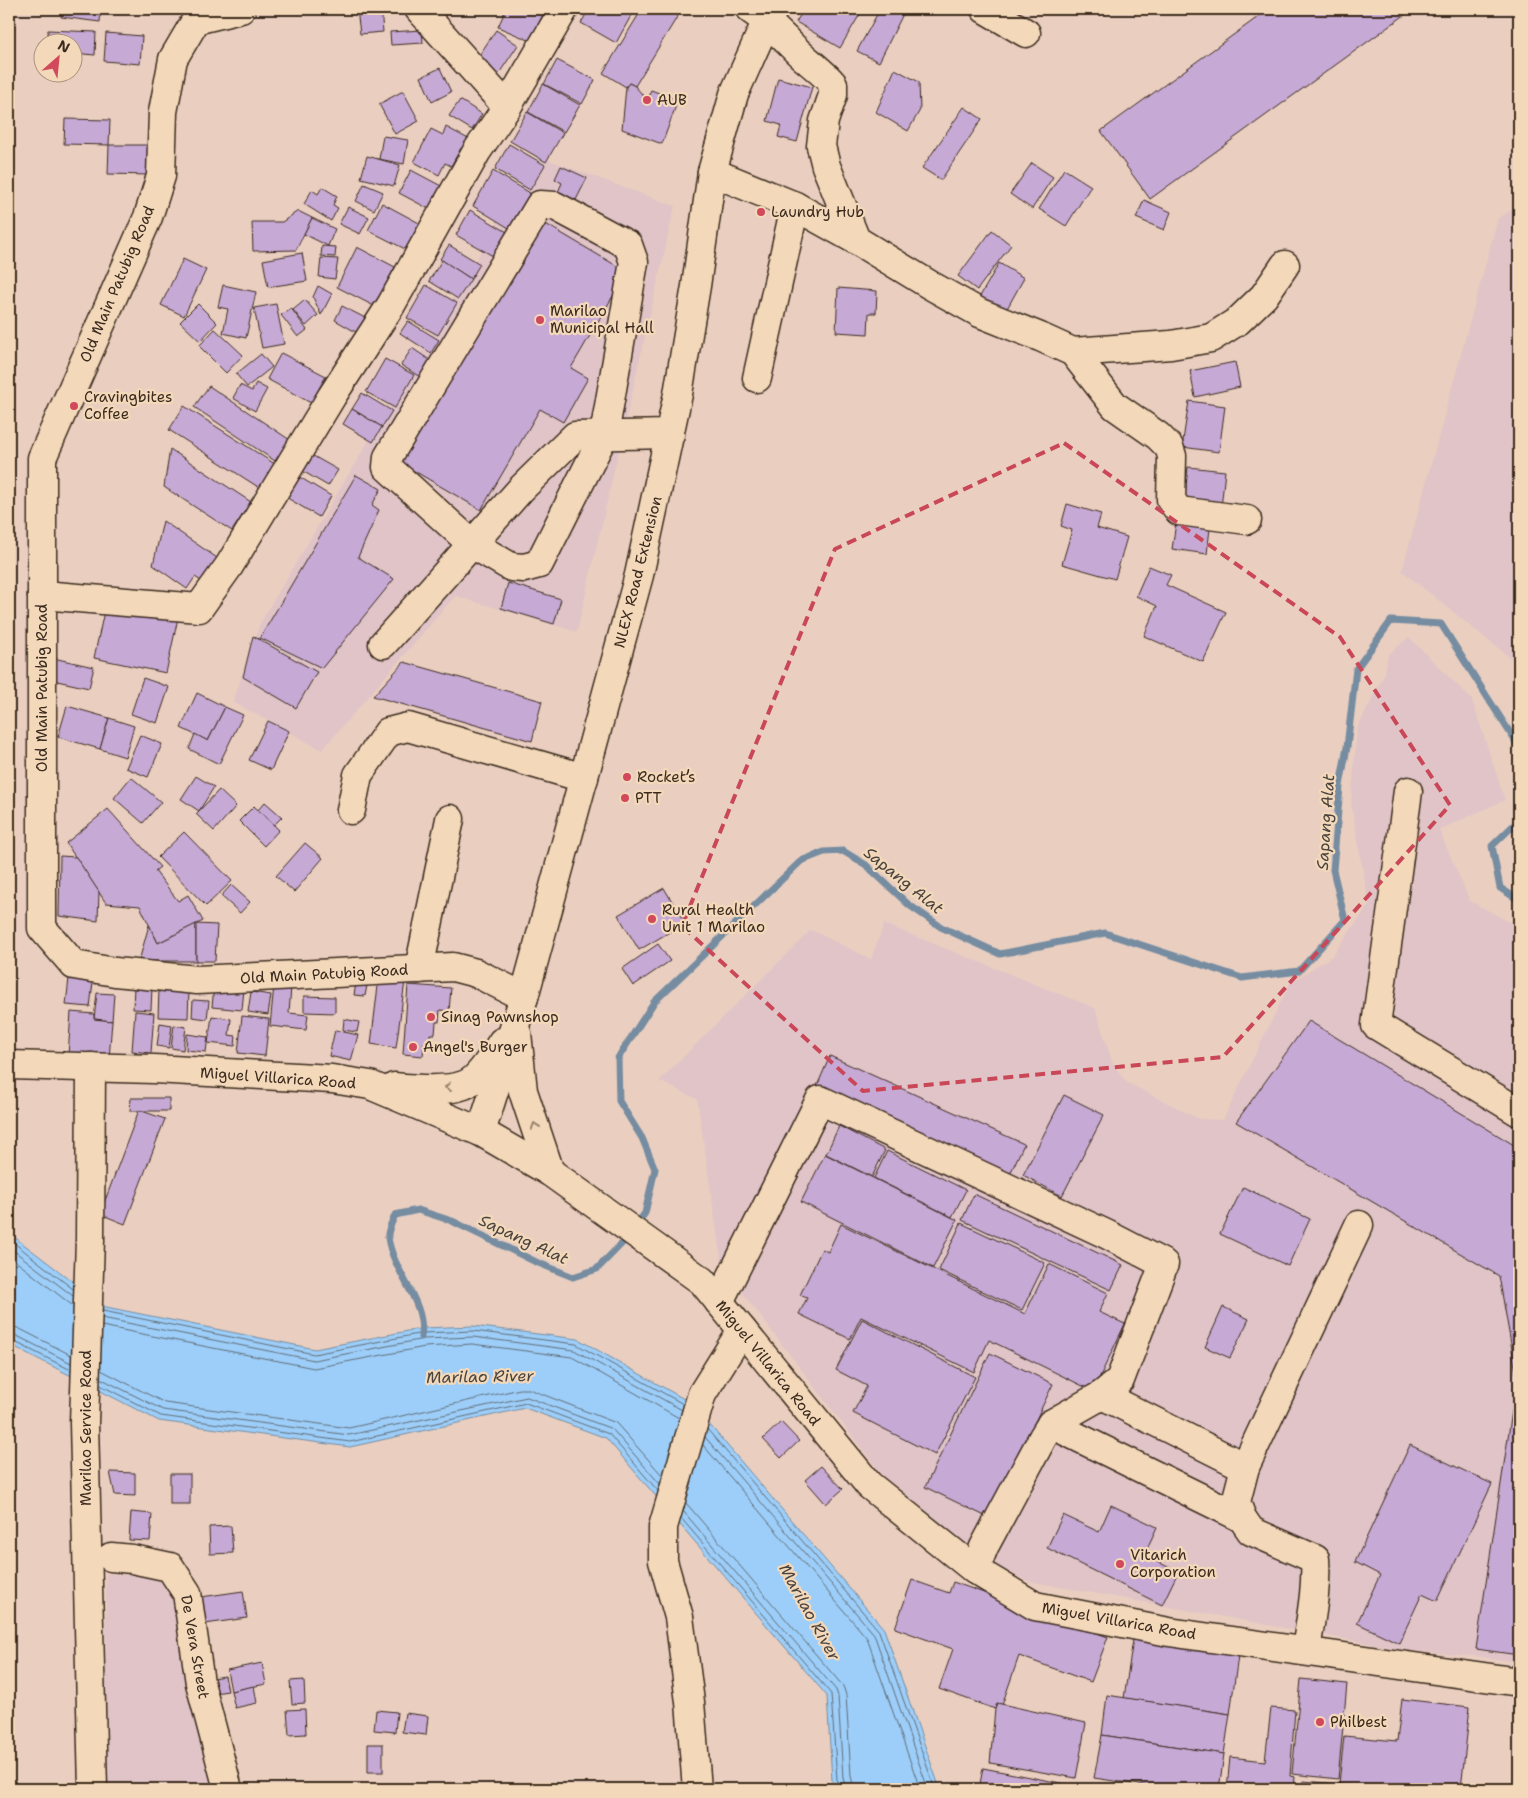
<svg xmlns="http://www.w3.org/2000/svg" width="1528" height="1798" font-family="'Shantell Sans',sans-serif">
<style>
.built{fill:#e0c4c7}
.water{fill:#9ccef9;stroke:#758ca1}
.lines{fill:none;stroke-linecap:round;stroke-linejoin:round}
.shore{stroke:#626c76;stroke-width:1}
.stream{stroke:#758ca1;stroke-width:7}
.building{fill:#c7a9d6;stroke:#3b2a1e}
.minor-casing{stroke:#3b2a1e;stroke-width:31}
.major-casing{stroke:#3b2a1e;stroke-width:31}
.minor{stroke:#f3d9ba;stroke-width:28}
.major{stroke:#f3d9ba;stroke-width:28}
.oneway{stroke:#97826c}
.marked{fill:none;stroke:#ca4758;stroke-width:4;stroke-dasharray:10 6;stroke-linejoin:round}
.poi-dot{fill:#d1495b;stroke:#f3d9ba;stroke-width:2}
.labels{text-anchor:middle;stroke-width:4.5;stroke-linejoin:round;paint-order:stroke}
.poi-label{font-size:15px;fill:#3b2a1e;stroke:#f3d9ba;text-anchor:start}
.street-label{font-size:15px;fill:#3b2a1e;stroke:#f3d9ba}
.water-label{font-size:16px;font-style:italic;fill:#4a433f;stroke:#f3d9ba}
</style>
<rect width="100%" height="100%" fill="#eacfc0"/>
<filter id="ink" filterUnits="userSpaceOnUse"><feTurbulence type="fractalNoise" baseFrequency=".02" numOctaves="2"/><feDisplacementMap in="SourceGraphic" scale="10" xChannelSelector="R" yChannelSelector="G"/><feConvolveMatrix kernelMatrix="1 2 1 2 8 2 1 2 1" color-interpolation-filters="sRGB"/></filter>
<g filter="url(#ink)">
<!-- built -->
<g class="built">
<path d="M538,156l137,50 -98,426 -122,-36 -133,154 -89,-48 27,-79z"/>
<path d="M1519,206v459l-117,-94 96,-353z"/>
<path d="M1409,637l63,63 33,100 -66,30 31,71 49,26v735l-47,-6 -61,-5 -384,-70 -78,-39 -51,-46 -176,-230 -25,-167 -38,-18 152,-151 60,29 13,-35 211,84 18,56 13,18 73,37 24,1 67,-137 42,-27 37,-51 -18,-102 6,-74 28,-56 3,-18z"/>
<path d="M106,1574l74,2 42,213h-116z"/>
</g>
<!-- water -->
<path class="water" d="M9,1233l97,74 209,42 108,-21 50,-2 105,13 113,64 193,226 56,160h-104l-4,-8 -5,-85 -221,-258 -81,-30 -175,39 -191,-26 -150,-77z"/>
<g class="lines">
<!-- shore -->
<g class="shore">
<path d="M9,1239l64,50"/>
<path d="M9,1247l64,49"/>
<path d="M9,1256l64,50"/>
<path d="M103,1311l211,43 109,-21 50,-2 103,13 107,60"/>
<path d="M102,1318l212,42 110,-21 49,-2 101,13 108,60"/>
<path d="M9,1326l9,2 53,27"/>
<path d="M102,1326l212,42 111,-21 47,-3 100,13 107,61"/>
<path d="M9,1334l6,1 56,28"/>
<path d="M9,1340l4,1 58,29"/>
<path d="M101,1370l64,33 184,25 171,-39h9l87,34 46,52"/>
<path d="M100,1378l63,32 186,25 178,-38 85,32 48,55"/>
<path d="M100,1385l61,31 189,26 176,-39 83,31 49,57"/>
<path d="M707,1429l172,202 56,158"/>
<path d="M705,1437l169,197 54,155"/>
<path d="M703,1445l164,193 53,151"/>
<path d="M686,1503l157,183 3,9 5,81 3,13"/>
<path d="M683,1511l153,179 2,6 5,82 3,11"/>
<path d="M681,1518l150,176 6,86 3,9"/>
</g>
<!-- stream -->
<g class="stream">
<path d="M1519,820l-27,26 8,42 19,12"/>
<path d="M635,1227l10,-14 10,-44 -13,-31 -23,-37 -1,-43 36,-56 147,-141 23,-9 19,-1 23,14 43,40 32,22 59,27 105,-21 137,45 57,-7 46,-51 -12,-50 7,-84 7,-39 9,-78 35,-48 50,3 78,123"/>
<path d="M421,1337c6,-35 -29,-66 -33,-100 -1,-7 5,-16 7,-22l23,-5 34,11 84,41 37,15 24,-8 32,-33"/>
</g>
</g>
<!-- building -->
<g class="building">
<path d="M62,9h39l-1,13 -39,-5z"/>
<path d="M357,9h24l2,23 -23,2z"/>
<path d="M506,9h32l6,3 -13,29 -33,-14z"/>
<path d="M589,9h34l9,5 -16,29 -35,-20z"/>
<path d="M642,9h40l-47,77 -6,-3 -3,4 -23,-14z"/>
<path d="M804,9h59l-23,39 -44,-26z"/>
<path d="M880,9h22l3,1 -26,52 -22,-11z"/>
<path d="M1269,9h144l-263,190 -49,-68z"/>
<path d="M48,30l48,2 -1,23 -23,-2v-11h-25z"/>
<path d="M422,30l1,13 -32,2 -1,-13z"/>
<path d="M496,30l22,15 -22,33 -22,-15z"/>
<path d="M106,33l36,3 -2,28 -36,-3z"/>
<path d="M557,60l38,20 -13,24 -38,-20z"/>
<path d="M440,68l11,24 -19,10 -11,-25z"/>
<path d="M895,69l24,13 1,28 -12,21 -32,-19z"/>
<path d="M778,78l34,9 -15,55 -19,-5 3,-12 -14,-4z"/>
<path d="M629,83l6,3 12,14 4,-10 27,10 -16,44 -40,-15 4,-42z"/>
<path d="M543,84l37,21 -16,27 -36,-20z"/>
<path d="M403,91l16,30 -24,13 -16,-30z"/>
<path d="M460,100l22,14 -10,16 -23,-14z"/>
<path d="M964,107l18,12 -41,61 -19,-12z"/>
<path d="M527,112l36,21 -17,29 -36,-21z"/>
<path d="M65,119l45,1 -1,25 -45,-1z"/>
<path d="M446,127l28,15 -5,10 -8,-4 -10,18 -6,-3 -6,12 -25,-13 17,-33 12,6z"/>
<path d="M383,136l25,4 -4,24 -25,-5z"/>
<path d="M509,144l36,21 -15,25 -35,-21z"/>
<path d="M109,145h39v30l-40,-1z"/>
<path d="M367,156l33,9 -6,21 -33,-8z"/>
<path d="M1032,163l21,14 -21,32 -22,-15z"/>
<path d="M561,166l26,12 -11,22 -18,-8 4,-9 -7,-4z"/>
<path d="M1064,169l27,17 -25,40 -27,-17z"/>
<path d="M411,170l32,17 -12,23 -32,-17z"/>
<path d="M493,171l37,22 -21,35 -36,-22z"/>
<path d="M364,184l19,8 -9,18 -18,-9z"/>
<path d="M322,187l15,9 -4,9 5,3 -7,13 -27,-17 8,-14 6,4z"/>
<path d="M1144,200l27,12 -7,18 -28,-12z"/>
<path d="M382,203l39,21 -14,26 -39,-20z"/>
<path d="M348,207l21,10 -9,17 -21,-10z"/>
<path d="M470,210l37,22 -14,24 -37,-21z"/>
<path d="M298,211l14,7 -16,32 -43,1 -1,-29h30z"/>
<path d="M312,218l23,11 -7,17 -24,-12z"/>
<path d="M539,220l88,52 -56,96 17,10 -25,44 -23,-13 -59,101 -82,-48z"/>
<path d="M992,230l19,15 -34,45 -19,-14z"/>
<path d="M449,245l31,19 -9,15 -31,-20z"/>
<path d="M322,246l14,1 -1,10 -14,-1z"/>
<path d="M357,247l38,20 -21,39 -37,-19z"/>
<path d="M302,253l5,28 -39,6 -5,-27z"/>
<path d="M321,258l17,1 -3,20 -16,-2z"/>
<path d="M183,259l23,11 -22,46 -23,-11z"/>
<path d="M442,260l29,19 -13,20 -29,-18z"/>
<path d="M999,263l25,15 -20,36 -26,-14z"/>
<path d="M223,285l33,7 -10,46 -23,-5 5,-24 -10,-2z"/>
<path d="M426,285l31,18 -19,32 -31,-17z"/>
<path d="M318,286l14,8 -11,21 -8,-18z"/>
<path d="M838,288l39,3 -1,22h-7l-1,21 -32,-2z"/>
<path d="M305,300l13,15 -12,11 -13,-16z"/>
<path d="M198,304l19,19 -17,18 -20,-19z"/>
<path d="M276,304l8,40 -22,4 -8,-40z"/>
<path d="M342,306l27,14 -8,15 -26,-15z"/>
<path d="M291,308l16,22 -9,7 -17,-22z"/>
<path d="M408,321l31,19 -8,13 -31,-20z"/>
<path d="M215,329l28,26 -17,18 -27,-27z"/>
<path d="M412,348l19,13 -11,16 -19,-12z"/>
<path d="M281,353l45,23 -15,27 -44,-24z"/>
<path d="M261,354l11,13 -25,20 -11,-13z"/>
<path d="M385,359l29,16 -19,33 -29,-16z"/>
<path d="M1235,362l5,25 -45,10 -5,-26z"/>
<path d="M256,383l11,6 -12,22 -22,-13 7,-13 12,6z"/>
<path d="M209,386l87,58 -15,21 -87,-58z"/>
<path d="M362,393l30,18 -10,16 -30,-18z"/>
<path d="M1189,401l36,5 -6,46 -37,-5z"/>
<path d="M184,406l97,62 -15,24 -97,-62z"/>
<path d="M352,409l30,18 -9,15 -30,-18z"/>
<path d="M170,449l81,53 -19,29 -68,-44z"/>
<path d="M308,453l30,17 -10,16 -29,-17z"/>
<path d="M1188,467l37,4 -4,37 -37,-3z"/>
<path d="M296,475l35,21 -12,21 -35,-21z"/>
<path d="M356,475l25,14 -9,16 7,5 -21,47 36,22 -72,89 -62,-30z"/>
<path d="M1067,504l34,10 -4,14 30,9 -12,42 -53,-15 10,-34 -11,-4z"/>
<path d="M1177,516l34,4 -4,34 -35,-5z"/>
<path d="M163,521l60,41 -16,23 -12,-8 -8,12 -34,-24z"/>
<path d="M1149,566l22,9 -5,10 60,27 -23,50 -59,-26 13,-30 -21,-10z"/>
<path d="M508,583l53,16 -7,25 -53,-16z"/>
<path d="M106,602l72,16 -12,55 -72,-15z"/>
<path d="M253,636l64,36 -21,36 -53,-31z"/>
<path d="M53,658l41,9 -5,21 -41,-9z"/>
<path d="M404,662l138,39 -10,40 -159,-45z"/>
<path d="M143,678l26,9 -12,36 -26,-9z"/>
<path d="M197,693l28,14 -17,34 -27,-13z"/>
<path d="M67,706l42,12 -9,31 -42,-12z"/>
<path d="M225,707l18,8 -24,49 -30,-15 6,-15 13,7z"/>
<path d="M109,718l25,8 -9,31 -25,-8z"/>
<path d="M268,721l21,10 -18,39 -22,-10z"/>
<path d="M140,735l22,9 -14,33 -22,-9z"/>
<path d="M196,776l18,11 -15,24 -18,-12z"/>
<path d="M131,777l30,25 -18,21 -29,-25z"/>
<path d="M219,790l17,16 -22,25 -18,-17z"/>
<path d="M265,802l17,15 -8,8 -16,-15z"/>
<path d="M254,806l25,24 -15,16 -25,-25z"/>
<path d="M108,809l52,58 -5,4 23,30 10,-6 15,26 -45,22 -18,-37 -34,-3 -40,-60z"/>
<path d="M184,832l48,49 -26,25 -48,-49z"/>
<path d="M305,843l18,15 -29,34 -18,-16z"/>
<path d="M60,856l16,1 23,35 -1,29 -39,-5z"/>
<path d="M231,885l19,17 -10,11 -19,-17z"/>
<path d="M664,888l21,35 -46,27 -21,-35z"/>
<path d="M196,924v37h-57l10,-36 9,18z"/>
<path d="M196,924l21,1 -2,36h-19z"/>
<path d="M658,944l12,17 -37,25 -11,-17z"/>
<path d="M379,977l26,4 -9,67 -25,-4z"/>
<path d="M69,978l24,4 -3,25 -24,-2z"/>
<path d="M356,983l11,2 -2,11 -11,-1z"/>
<path d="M274,985l17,2 -2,26 19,2 -2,15 -36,-4z"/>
<path d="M408,985l43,3 -2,23 -9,-1 -1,12h-3l-1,12h-5v10h-6l-1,12 -20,-2z"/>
<path d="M134,986l18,1 -1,23 -18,-1z"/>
<path d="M214,986l30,3 -2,21 -30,-3z"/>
<path d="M159,989l30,1 -1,28 -30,-1z"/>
<path d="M251,992l20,3 -3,20 -20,-3z"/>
<path d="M97,993l17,1 -2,27 -18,-2z"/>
<path d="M304,996l31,1v16l-31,-1z"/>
<path d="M193,1000l16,1 -2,18 -15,-2z"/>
<path d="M135,1011l19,2 -3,40 -19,-2z"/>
<path d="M71,1012l23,2v5l18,2 -3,38 -41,-3z"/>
<path d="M212,1016l19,3 -2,16 7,1 -1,10 -27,-3z"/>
<path d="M242,1016l27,3 -4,37 -27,-3z"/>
<path d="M344,1019l15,3 -2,10 -14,-2z"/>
<path d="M1309,1021l210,127v507l-43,-6 41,-271 -18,-102 -263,-154z"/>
<path d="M160,1023l12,2 -3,23 -12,-2z"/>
<path d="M174,1025l12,2 -3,23 -12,-2z"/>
<path d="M335,1030l23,5 -7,26 -22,-5z"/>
<path d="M187,1034l21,3 -2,15 -20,-2z"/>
<path d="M830,1056l194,88 -14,30 -193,-88z"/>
<path d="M1064,1095l40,20 -42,81 -39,-21z"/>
<path d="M131,1098h38v13h-39z"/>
<path d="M139,1110l26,9 -40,105 -25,-10z"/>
<path d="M839,1126l46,24 -13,27 -46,-23z"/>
<path d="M887,1151l79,39 -14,27 -78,-39z"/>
<path d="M825,1154l132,66 -24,48 -132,-66z"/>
<path d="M1243,1187l67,32 -22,47 -68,-32z"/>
<path d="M974,1194l149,71 -12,25 -149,-70z"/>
<path d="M961,1223l84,40 -23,47 -83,-40z"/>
<path d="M841,1224l184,90 24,-50 59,29 -9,19 26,12 -32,67 -104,-51 -15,32 -113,-55 -11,22 -51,-25 8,-16 -7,-3 22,-46 6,3z"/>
<path d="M1223,1307l26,12 -19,39 -25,-11z"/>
<path d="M862,1319l113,58 -40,78 -82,-42 14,-27 -31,-16z"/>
<path d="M990,1353l63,31 -64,134 -64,-31z"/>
<path d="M781,1422l18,19 -18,17 -18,-19z"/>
<path d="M1410,1445l82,39 -55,117 -15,-7 -23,49 -42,-20 23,-48 -25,-13z"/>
<path d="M821,1466l22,23 -17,15 -21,-24z"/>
<path d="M110,1472l25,1v23l-20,-1z"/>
<rect x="170" y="1474" width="20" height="30"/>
<path d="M1111,1505l46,22 -13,28 34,17 -16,33 -115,-57 16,-33 36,17z"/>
<path d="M131,1512l21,2 -2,27 -21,-1z"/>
<path d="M231,1526l2,27 -23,1 -1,-27z"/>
<path d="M912,1580l37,13 4,-11 155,55 -17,45 -72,-26 -17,49 -5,-2 -2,6 -56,-20 14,-40 -58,-21z"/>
<path d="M243,1591l4,27 -42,6 -4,-27z"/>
<path d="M1133,1640l105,16 -8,58 -106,-16z"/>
<path d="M262,1663l4,21 -35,7 -4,-21z"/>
<path d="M225,1676l3,15 -20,3 -2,-15z"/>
<path d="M1301,1679l46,5 -9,95 -46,-5z"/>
<path d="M304,1680l1,23 -13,1 -2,-23z"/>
<path d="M254,1686l3,17 -22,5 -4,-17z"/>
<path d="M1107,1695l123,19 -6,40 -122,-19z"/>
<path d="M1402,1699l68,8 -9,82h-77l-45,-5 5,-48 53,5z"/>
<path d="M997,1703l89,20 -10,55 -86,-15 5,-54z"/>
<path d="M1271,1708l24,2 -5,66 5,1 -1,12h-67l3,-32 35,4z"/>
<path d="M305,1709l1,25 -17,1 -2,-25z"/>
<path d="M376,1710l21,2 -2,20 -21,-2z"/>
<path d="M405,1713l23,3 -2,19 -24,-3z"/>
<path d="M1102,1735l122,19 -5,35h-52l-73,-11z"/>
<rect x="368" y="1744" width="15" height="28"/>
<path d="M983,1768l88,17 -1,4h-91z"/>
<path d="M1303,1781l36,3 45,5h-82z"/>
</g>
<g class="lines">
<defs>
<g id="minor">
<path d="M241,9l-45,11 -23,39 -10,53 -2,64 -13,41 -106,241v470l32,37 41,7 82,8 256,-13 23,6 48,24"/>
<path d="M419,9l88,98"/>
<path d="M750,9c18,12 31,26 46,41 12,12 26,21 37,34v11l-9,26 -3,25 5,20 30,74 74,45 50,28 60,24 33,15 42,54 43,30 11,11 3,9 -1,44 8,11 68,9"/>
<path d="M985,9l41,24"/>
<path d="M712,172l83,34 61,34"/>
<path d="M540,205l15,1 73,39 6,17 -30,173 -65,129 -15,4 -13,-1 -39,-23 -85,-77 1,-10z"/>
<path d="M1073,352l98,-7 40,-7 27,-17 26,-25 21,-31"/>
<path d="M757,378l38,-172"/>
<path d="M42,595l157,13 30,-42 103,-170 59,-91 86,-154 30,-44 57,-98"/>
<path d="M383,644l138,-155 54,-53 95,-2"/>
<path d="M1408,791l-32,234 143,87"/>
<path d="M351,810l7,-35 30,-43 20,-5 176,51"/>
<path d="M419,969l31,-150"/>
<path d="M91,1067l-1,173 -6,183 9,366"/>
<path d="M719,1302l101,-202 286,134 58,30 -44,116 -18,15 -51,29"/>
<path d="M1102,1395l143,72"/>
<path d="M111,1557l21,2 38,8 17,26 13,90 28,106"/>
<path d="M975,1570l9,-23 59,-110 8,-13 191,94"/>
<path d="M1306,1651c4,-30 11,-61 9,-92l-64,-28 -9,-13 -6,-16 9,-35 114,-242"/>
<path d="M697,1789l-7,-87 -11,-85 -16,-56v-34l39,-133 40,-64"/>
</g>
<g id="major">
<path d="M517,1033l6,58 27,81"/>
<path d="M9,1065l145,4 178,10 38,6 111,47 69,40 152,109 167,204 106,85 60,36 134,26 350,50"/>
<path d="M394,1087c20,2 51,5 70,-2 13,-4 31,-32 38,-43"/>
<path d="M481,1132l43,-135 115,-422 39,-181 18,-108 16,-114 22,-78 33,-74 7,-11"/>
</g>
</defs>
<!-- minor casing -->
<use href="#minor" class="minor-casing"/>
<!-- major casing -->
<use href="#major" class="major-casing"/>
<!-- minor -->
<use href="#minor" class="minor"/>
<!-- major -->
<use href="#major" class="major"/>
</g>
<!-- one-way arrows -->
<defs><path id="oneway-chevron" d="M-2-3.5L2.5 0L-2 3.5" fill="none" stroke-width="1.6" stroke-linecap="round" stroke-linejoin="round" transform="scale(1.25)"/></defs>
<g class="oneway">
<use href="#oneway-chevron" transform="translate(448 1087) rotate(173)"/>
<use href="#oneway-chevron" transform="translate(535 1126) rotate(-109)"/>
</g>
</g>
<!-- marked area -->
<path class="marked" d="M1064,443l276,194 110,168 -227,252 -360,34 -181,-165 153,-377z"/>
<!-- markers -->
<g class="poi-dot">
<circle cx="647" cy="100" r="5"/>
<circle cx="761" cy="212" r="5"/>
<circle cx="540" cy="320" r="5"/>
<circle cx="74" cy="406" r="5"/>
<circle cx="627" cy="777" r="5"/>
<circle cx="625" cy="798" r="5"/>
<circle cx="652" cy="919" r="5"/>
<circle cx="431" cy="1017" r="5"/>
<circle cx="413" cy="1047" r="5"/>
<circle cx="1120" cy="1564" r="5"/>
<circle cx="1320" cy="1722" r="5"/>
</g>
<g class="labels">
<!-- poi labels -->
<g class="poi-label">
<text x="657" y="105">AUB</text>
<text x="771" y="217">Laundry Hub</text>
<text x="550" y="316">Marilao<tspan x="550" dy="17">Municipal Hall</tspan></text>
<text x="84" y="402">Cravingbites<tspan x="84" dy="17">Coffee</tspan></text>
<text x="637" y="782">Rocket’s</text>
<text x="635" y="803">PTT</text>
<text x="662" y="915">Rural Health<tspan x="662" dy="17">Unit 1 Marilao</tspan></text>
<text x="441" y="1022">Sinag Pawnshop</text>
<text x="423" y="1052">Angel's Burger</text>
<text x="1130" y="1560">Vitarich<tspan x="1130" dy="17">Corporation</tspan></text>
<text x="1330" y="1727">Philbest</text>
</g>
<!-- street labels -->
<g class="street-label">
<text transform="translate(117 284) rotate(-67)" y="5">Old Main Patubig Road</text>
<text transform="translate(638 572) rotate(-76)" y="5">NLEX Road Extension</text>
<text transform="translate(42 688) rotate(-90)" y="5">Old Main Patubig Road</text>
<text transform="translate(324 974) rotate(-3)" y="5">Old Main Patubig Road</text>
<text transform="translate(278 1078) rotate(4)" y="5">Miguel Villarica Road</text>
<text transform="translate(768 1363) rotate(51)" y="5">Miguel Villarica Road</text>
<text transform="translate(86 1428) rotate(-90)" y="5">Marilao Service Road</text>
<text transform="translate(1119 1621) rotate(10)" y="5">Miguel Villarica Road</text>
<text transform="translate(195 1647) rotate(80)" y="5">De Vera Street</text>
</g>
<!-- water labels -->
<g class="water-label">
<text transform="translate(1325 822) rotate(-86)" y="6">Sapang Alat</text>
<text transform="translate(904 880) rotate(39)" y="6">Sapang Alat</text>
<text transform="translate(524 1239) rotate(25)" y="6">Sapang Alat</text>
<text transform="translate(480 1376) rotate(-1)" y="6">Marilao River</text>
<text transform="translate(810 1612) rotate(61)" y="6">Marilao River</text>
</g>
</g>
<!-- margin -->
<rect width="1528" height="1798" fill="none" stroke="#f3d9ba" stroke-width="30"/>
<rect x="15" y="15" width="1498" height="1768" fill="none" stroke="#3b2a1e" stroke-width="2" filter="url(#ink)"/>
<!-- north arrow -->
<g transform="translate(58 58) rotate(27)"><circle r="24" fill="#f3d9ba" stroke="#a9937c"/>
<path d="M0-4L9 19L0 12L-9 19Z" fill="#d1495b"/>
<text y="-8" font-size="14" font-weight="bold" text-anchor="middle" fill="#3b2a1e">N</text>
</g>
</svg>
